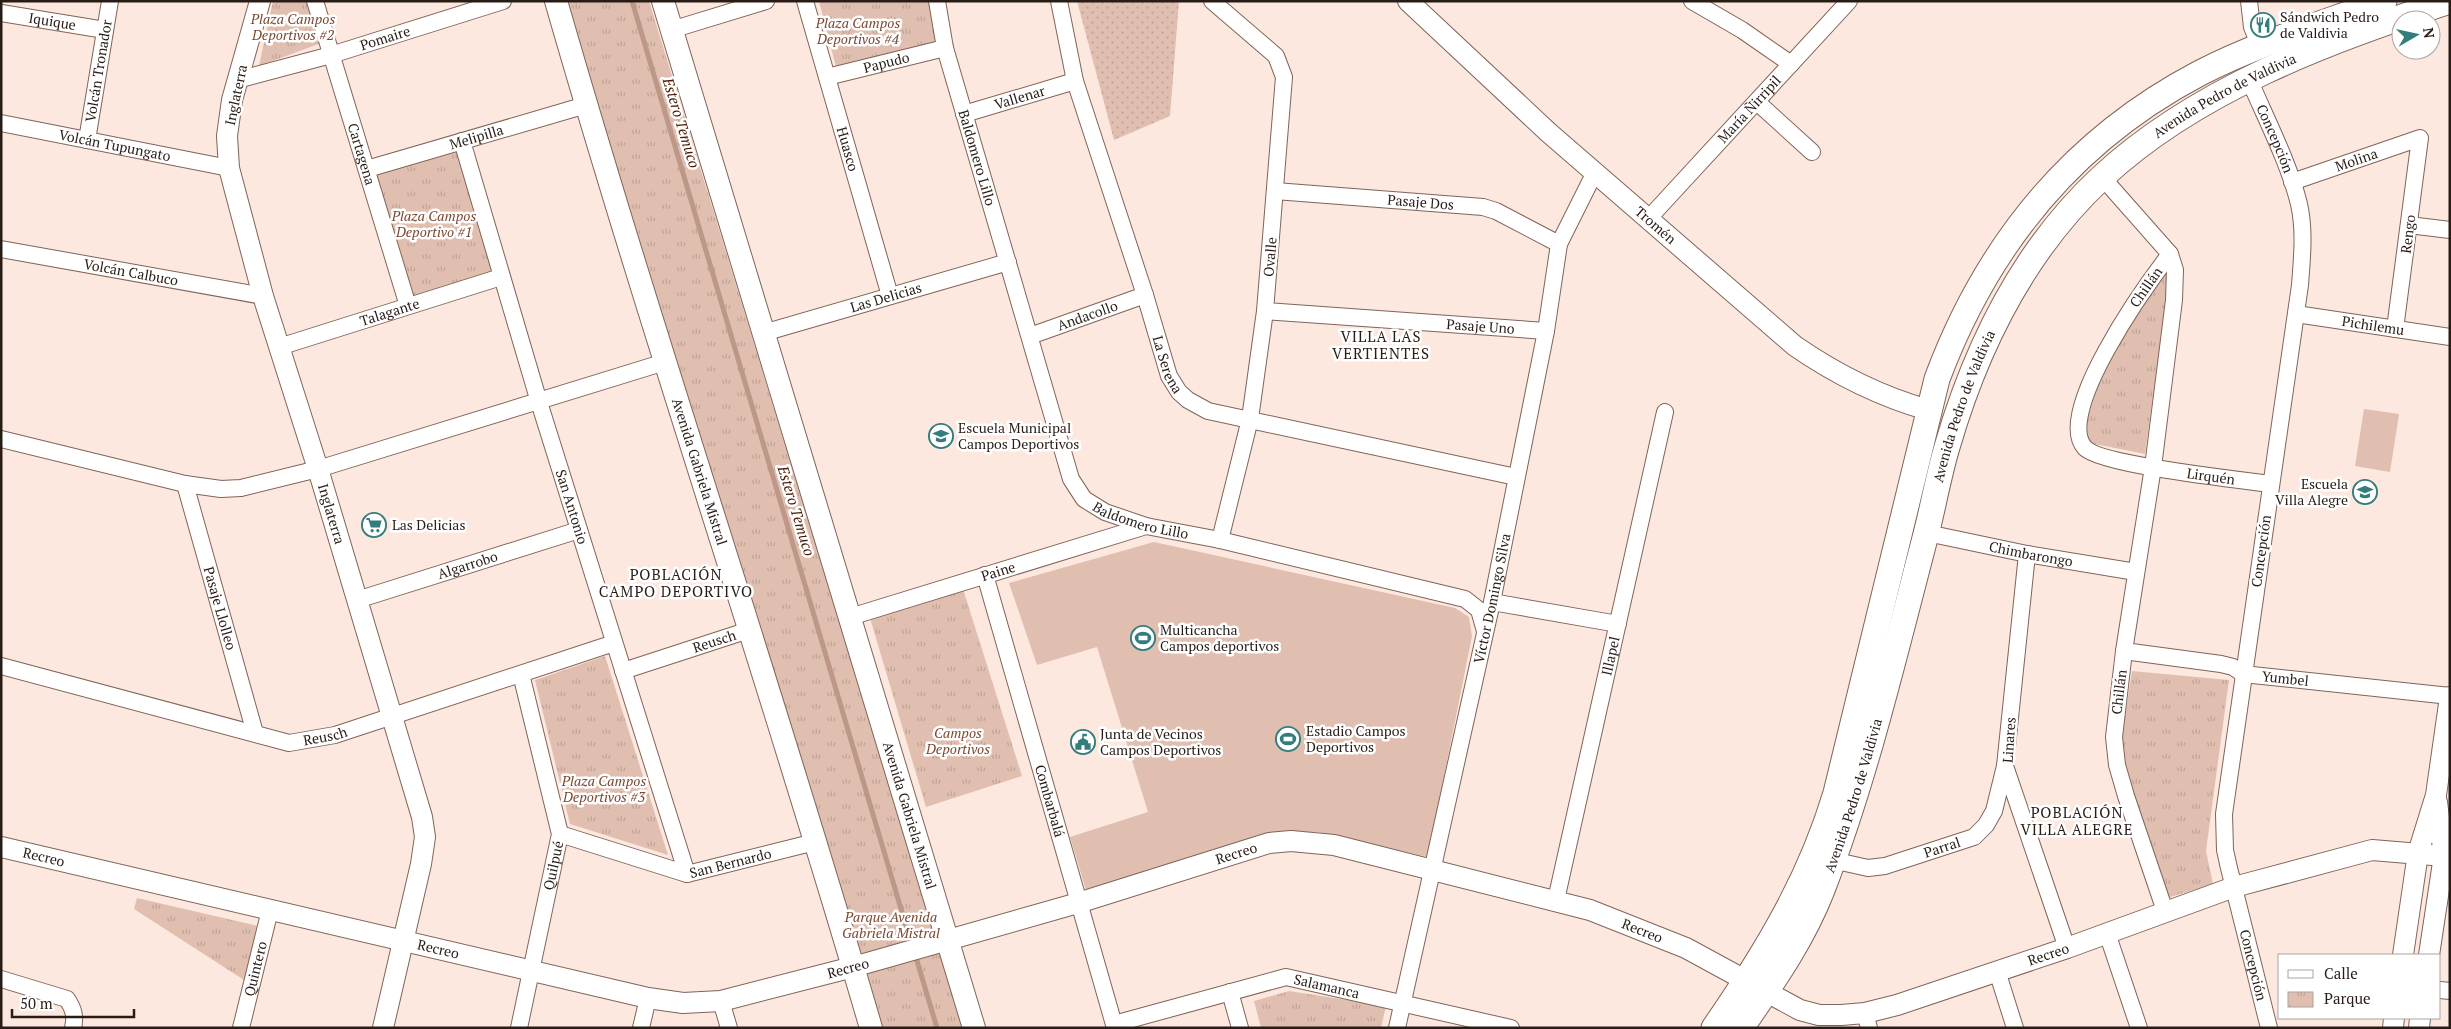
<svg xmlns="http://www.w3.org/2000/svg" width="2451" height="1029" font-family="'PT Serif',serif">
<style>
.grass{fill:url(#grass-dots)}
.park{fill:url(#park-tufts)}
.garden{fill:#e0bfb0}
.lines{fill:none;stroke-linecap:round;stroke-linejoin:round}
.stream{stroke:#bd9787;stroke-width:5}
.minor-casing{stroke:#806457;stroke-width:18}
.tertiary-casing{stroke:#806457;stroke-width:22}
.secondary-casing{stroke:#806457;stroke-width:24}
.primary-casing{stroke:#806457;stroke-width:27}
.minor{stroke:#fff;stroke-width:16}
.tertiary{stroke:#fff;stroke-width:20}
.secondary{stroke:#fff;stroke-width:22}
.primary{stroke:#fff;stroke-width:25}
.labels{text-anchor:middle;stroke-width:5;stroke-linejoin:round;paint-order:stroke}
.poi-label{font-size:14px;fill:#281c17;stroke:#fff;text-anchor:start}
.park-label{font-size:14px;font-style:italic;fill:#7c472f;stroke:#fff}
.street-label{font-size:14px;fill:#281c17;stroke:#fff}
.water-label{font-size:15px;font-style:italic;fill:#481800;stroke:#fff}
.neighbourhood-label{font-size:15px;letter-spacing:1px;fill:#281c17;stroke:#fff}
</style>
<defs>
<pattern id="grass-dots" width="8" height="8" patternUnits="userSpaceOnUse" patternTransform="scale(1.25)"><rect width="8" height="8" fill="#e0bfb0"/><path d="M2 2h.1M6 6h.1" fill="none" stroke="#c0a497" stroke-width="1.8" stroke-linecap="round"/></pattern>
<pattern id="park-tufts" width="24" height="20" patternUnits="userSpaceOnUse" patternTransform="scale(1.25)"><rect width="24" height="20" fill="#e0bfb0"/><path d="M3 7l-1-3M5 7V3M7 7l1-3M15 17l-1-3M17 17v-4M19 17l1-3" fill="none" stroke="#c0a497"/></pattern>
</defs>
<rect width="100%" height="100%" fill="#fce8df"/>
<!-- grass -->
<path class="grass" d="M1077,1h102l-9,115 -56,24z"/>
<!-- park -->
<g class="park">
<path d="M273,1h39l12,41 -65,24z"/>
<path d="M566,1h83l315,1027h-85z"/>
<path d="M819,1h113l9,42 -105,24z"/>
<path d="M455,148l40,126 -81,27 -41,-127z"/>
<path d="M2167,272l3,3 -25,179 -55,-11 -7,-10 17,-55 60,-105z"/>
<path d="M963,589l59,187 -96,31 -56,-189z"/>
<path d="M605,656l63,199 -98,-31 -35,-144z"/>
<path d="M2132,671l97,9 -23,171 7,33 -49,15 -45,-142z"/>
<path d="M137,898l121,28 -14,54 -110,-71z"/>
<path d="M1289,991l97,15 -5,22h-120l-7,-27z"/>
</g>
<!-- garden -->
<g class="garden">
<path d="M2364,409l35,5 -9,58 -35,-6z"/>
<path d="M1154,542l301,66 14,9 3,19 -44,221 -111,-25 -52,4 -179,54 -16,-53 78,-25 -51,-165 -60,18 -28,-82z"/>
</g>
<g class="lines">
<!-- stream -->
<g class="stream">
<path d="M632,1l280,945"/>
<path d="M915,954l22,74"/>
</g>
<defs>
<g id="minor">
<path id="s1" d="M315,1l93,305"/>
<path id="s2" d="M805,1l85,295"/>
<path id="s3" d="M937,1l8,47 126,431 13,20 21,13 41,14 74,14 245,59 14,11 6,21"/>
<path id="s4" d="M1059,1l16,80 70,214 24,81 10,16 9,8 20,11 308,66"/>
<path d="M1212,1l64,55 8,21 -19,234 -15,108 -30,121"/>
<path d="M1692,1l50,29 49,34"/>
<path d="M2249,1l3,26 8,20"/>
<path id="s5" d="M1,13l104,17"/>
<path d="M671,30l95,-29"/>
<path id="s6" d="M827,77l118,-29"/>
<path id="s7" d="M2249,79c17,40 40,84 50,125 6,27 3,54 1,81l-76,529 1,36 4,18 40,160"/>
<path id="s8" d="M237,80l94,-25 172,-54"/>
<path d="M1757,102l55,50"/>
<path id="s9" d="M964,114l111,-33"/>
<path id="s10" d="M1,123l228,45"/>
<path id="s11" d="M87,140l23,-139"/>
<path id="s12" d="M462,141l77,261 148,472"/>
<path id="s13" d="M367,169l219,-64"/>
<path d="M2102,177l68,77 5,16 -1,30 -21,167 -29,184 -10,86 3,28 9,31 39,115"/>
<path id="s14" d="M2292,182l128,-44 -25,191"/>
<path id="s15" d="M1275,191l208,16 13,4 63,33"/>
<path id="s16" d="M1649,218l200,-217"/>
<path d="M2409,225l41,5"/>
<path id="s17" d="M1,249l262,47"/>
<path id="s18" d="M2170,254c-23,30 -117,160 -85,194 16,17 156,32 186,36"/>
<path id="s19" d="M1265,311l281,20"/>
<path id="s20" d="M2296,314l154,23"/>
<path id="s21" d="M763,333l245,-71"/>
<path id="s22" d="M1030,336l115,-41"/>
<path id="s23" d="M279,347l222,-70"/>
<path d="M1,439l184,45 36,5 20,-1 77,-19 347,-107"/>
<path id="s24" d="M185,484l70,249"/>
<path id="s25" d="M1927,533l100,21 109,18"/>
<path d="M2027,554l-22,212 62,182"/>
<path id="s26" d="M985,575l130,453"/>
<path id="s27" d="M357,600l222,-70"/>
<path d="M1492,602l126,22"/>
<path id="s28" d="M850,617l296,-91"/>
<path id="s29" d="M2124,651l97,13 12,3 10,7 207,22"/>
<path id="s30" d="M1,666l288,77 46,-8 279,-92"/>
<path id="s31" d="M623,671l126,-41"/>
<path id="s32" d="M560,834l127,40 128,-32"/>
<path id="s33" d="M1832,860l36,8 17,-2 89,-29 12,-12 8,-14 11,-45"/>
<path id="s34" d="M1556,900l109,-488"/>
<path d="M2107,933l32,95"/>
<path d="M1997,971l18,57"/>
<path d="M1,979l66,20c6,9 9,17 6,29"/>
<path d="M2440,990l10,1"/>
<path d="M1230,992l10,36"/>
<path d="M721,1001l8,27"/>
<path d="M1865,1013l4,15"/>
<path id="s35" d="M1114,1024l172,-47 225,51"/>
<path id="s36" d="M241,1028l29,-118"/>
<path id="s37" d="M519,1028l41,-194 -39,-160"/>
<path d="M641,1028l7,-30"/>
<path id="s38" d="M1397,1028l95,-426 54,-271 13,-87 36,-72"/>
</g>
<g id="tertiary">
<path id="s39" d="M260,1l-28,99 -5,36 2,32 34,128 55,173 104,348 3,20 -4,27 -38,164"/>
<path id="s40" d="M1408,1l140,131 247,214c42,29 84,50 133,64"/>
<path id="s41" d="M1,847l647,151 35,5 38,-2 132,-34 225,-64 191,-60 22,-2 43,4 256,65 96,38 114,62 19,5h22l24,-2 32,-8 170,-57 167,-61 138,-37 72,6"/>
<path d="M2403,955l15,-102 18,-58 14,-98"/>
<path d="M2429,955l15,-99 -7,-54"/>
<path d="M2393,1028l1,-10"/>
<path d="M2419,1028l1,-10"/>
</g>
<g id="secondary">
<path id="s42" d="M556,1c99,344 215,683 315,1027"/>
<path id="s43" d="M663,1l311,1027"/>
</g>
<g id="primary">
<path d="M1714,1028c52,-75 96,-148 122,-235l101,-414c50,-134 135,-239 263,-306 58,-30 122,-49 184,-72"/>
<path id="s44" d="M1741,1028c31,-45 61,-87 81,-138 44,-114 72,-234 103,-352 8,-30 13,-61 22,-91 29,-100 77,-197 154,-269 94,-88 228,-138 349,-177"/>
</g>
</defs>
<!-- minor casing -->
<use href="#minor" class="minor-casing"/>
<!-- tertiary casing -->
<use href="#tertiary" class="tertiary-casing"/>
<!-- secondary casing -->
<use href="#secondary" class="secondary-casing"/>
<!-- primary casing -->
<use href="#primary" class="primary-casing"/>
<!-- minor -->
<use href="#minor" class="minor"/>
<!-- tertiary -->
<use href="#tertiary" class="tertiary"/>
<!-- secondary -->
<use href="#secondary" class="secondary"/>
<!-- primary -->
<use href="#primary" class="primary"/>
</g>
<!-- icons -->
<defs>
<symbol id="restaurant-ring" viewBox="-11 -11 22 22"><circle r="9.5" fill="#fff" stroke="#347d7d" stroke-width="1.5"/><path d="M-5-6h1v4h1v-4h1v4h1v-4h1v5L-1.5 .5V6h-2V.5L-5-1ZM5-6V6H3V1.5H1.5Q1.5-4 5-6Z" fill="#347d7d"/></symbol>
<symbol id="school-ring" viewBox="-11 -11 22 22"><circle r="9.5" fill="#fff" stroke="#347d7d" stroke-width="1.5"/><path d="M0-5L7-2L0 1L-7-2ZM-4 1L0 2.5L4 1V4Q0 6-4 4Z" fill="#347d7d"/></symbol>
<symbol id="supermarket-ring" viewBox="-11 -11 22 22"><circle r="9.5" fill="#fff" stroke="#347d7d" stroke-width="1.5"/><path d="M-6-5.5h2.5l.6 2H6L4.5 2H-2.5L-4.4-4H-6ZM-1.5 3.2a1.3 1.3 0 1 0 .1 0ZM3 3.2a1.3 1.3 0 1 0 .1 0Z" fill="#347d7d"/></symbol>
<symbol id="stadium-ring" viewBox="-11 -11 22 22"><circle r="9.5" fill="#fff" stroke="#347d7d" stroke-width="1.5"/><path d="M0-5a6.5 5 0 1 0 0 10a6.5 5 0 1 0 0-10ZM-3.5-1.8h7v3.6h-7Z" fill="#347d7d"/></symbol>
<symbol id="civic-ring" viewBox="-11 -11 22 22"><circle r="9.5" fill="#fff" stroke="#347d7d" stroke-width="1.5"/><path d="M-.6-6.5H3V-4.5H.6V-3L4-1V1h2V6H-6V1h2V-1L-.6-3ZM-1.2 2.5V6h2.4V2.5Z" fill="#347d7d"/></symbol>
</defs>
<g fill-rule="evenodd">
<use href="#restaurant-ring" x="2249" y="11" width="28" height="28"/>
<use href="#school-ring" x="927" y="422" width="28" height="28"/>
<use href="#school-ring" x="2351" y="478" width="28" height="28"/>
<use href="#supermarket-ring" x="360" y="511" width="28" height="28"/>
<use href="#stadium-ring" x="1129" y="624" width="28" height="28"/>
<use href="#stadium-ring" x="1274" y="725" width="28" height="28"/>
<use href="#civic-ring" x="1069" y="728" width="28" height="28"/>
</g>
<g class="labels">
<!-- poi labels -->
<g class="poi-label">
<text x="2280" y="22">Sándwich Pedro<tspan x="2280" dy="16">de Valdivia</tspan></text>
<text x="958" y="433">Escuela Municipal<tspan x="958" dy="16">Campos Deportivos</tspan></text>
<text x="2348" y="489" text-anchor="end">Escuela<tspan x="2348" dy="16">Villa Alegre</tspan></text>
<text x="392" y="530">Las Delicias</text>
<text x="1160" y="635">Multicancha<tspan x="1160" dy="16">Campos deportivos</tspan></text>
<text x="1306" y="736">Estadio Campos<tspan x="1306" dy="16">Deportivos</tspan></text>
<text x="1100" y="739">Junta de Vecinos<tspan x="1100" dy="16">Campos Deportivos</tspan></text>
</g>
<!-- park labels -->
<g class="park-label">
<text x="293" y="24">Plaza Campos<tspan x="293" dy="16">Deportivos #2</tspan></text>
<text x="858" y="28">Plaza Campos<tspan x="858" dy="16">Deportivos #4</tspan></text>
<text x="434" y="221">Plaza Campos<tspan x="434" dy="16">Deportivo #1</tspan></text>
<text x="958" y="738">Campos<tspan x="958" dy="16">Deportivos</tspan></text>
<text x="604" y="786">Plaza Campos<tspan x="604" dy="16">Deportivos #3</tspan></text>
<text x="891" y="922">Parque Avenida<tspan x="891" dy="16">Gabriela Mistral</tspan></text>
</g>
<!-- street labels -->
<g class="street-label">
<text dy="5" stroke="none"><textPath href="#s5" startOffset="52">Iquique</textPath></text>
<text dy="5" stroke="none"><textPath href="#s8" startOffset="154">Pomaire</textPath></text>
<text dy="5" stroke="none"><textPath href="#s6" startOffset="61">Papudo</textPath></text>
<text dy="5" stroke="none"><textPath href="#s11" startOffset="70">Volcán Tronador</textPath></text>
<text transform="translate(236 95) rotate(-78)" y="5">Inglaterra</text>
<text dy="5" stroke="none"><textPath href="#s9" startOffset="58">Vallenar</textPath></text>
<text dy="5" stroke="none"><textPath href="#s44" startOffset="1084">Avenida Pedro de Valdivia</textPath></text>
<text dy="5" stroke="none"><textPath href="#s16" startOffset="148">María Ñirripil</textPath></text>
<text dy="5" stroke="none"><textPath href="#s13" startOffset="114">Melipilla</textPath></text>
<text dy="5" stroke="none"><textPath href="#s7" startOffset="65">Concepción</textPath></text>
<text dy="5" stroke="none"><textPath href="#s10" startOffset="116">Volcán Tupungato</textPath></text>
<text dy="5" stroke="none"><textPath href="#s2" startOffset="154">Huasco</textPath></text>
<text dy="5" stroke="none"><textPath href="#s1" startOffset="160">Cartagena</textPath></text>
<text dy="5" stroke="none"><textPath href="#s3" startOffset="162">Baldomero Lillo</textPath></text>
<text dy="5" stroke="none"><textPath href="#s14" startOffset="68">Molina</textPath></text>
<text dy="5" stroke="none"><textPath href="#s15" startOffset="146">Pasaje Dos</textPath></text>
<text dy="5" stroke="none"><textPath href="#s40" startOffset="334">Tromén</textPath></text>
<text transform="translate(2408 234) rotate(-83)" y="5">Rengo</text>
<text transform="translate(1270 257) rotate(-85)" y="5">Ovalle</text>
<text dy="5" stroke="none"><textPath href="#s17" startOffset="132">Volcán Calbuco</textPath></text>
<text transform="translate(2146 287) rotate(-55)" y="5">Chillán</text>
<text dy="5" stroke="none"><textPath href="#s21" startOffset="128">Las Delicias</textPath></text>
<text dy="5" stroke="none"><textPath href="#s23" startOffset="116">Talagante</textPath></text>
<text dy="5" stroke="none"><textPath href="#s22" startOffset="61">Andacollo</textPath></text>
<text dy="5" stroke="none"><textPath href="#s19" startOffset="216">Pasaje Uno</textPath></text>
<text dy="5" stroke="none"><textPath href="#s20" startOffset="78">Pichilemu</textPath></text>
<text dy="5" stroke="none"><textPath href="#s4" startOffset="380">La Serena</textPath></text>
<text dy="5" stroke="none"><textPath href="#s44" startOffset="665">Avenida Pedro de Valdivia</textPath></text>
<text dy="5" stroke="none"><textPath href="#s42" startOffset="492">Avenida Gabriela Mistral</textPath></text>
<text dy="5" stroke="none"><textPath href="#s18" startOffset="350">Lirquén</textPath></text>
<text dy="5" stroke="none"><textPath href="#s12" startOffset="382">San Antonio</textPath></text>
<text dy="5" stroke="none"><textPath href="#s39" startOffset="532">Inglaterra</textPath></text>
<text dy="5" stroke="none"><textPath href="#s3" startOffset="582">Baldomero Lillo</textPath></text>
<text transform="translate(2261 551) rotate(-82)" y="5">Concepción</text>
<text dy="5" stroke="none"><textPath href="#s25" startOffset="106">Chimbarongo</textPath></text>
<text dy="5" stroke="none"><textPath href="#s27" startOffset="116">Algarrobo</textPath></text>
<text dy="5" stroke="none"><textPath href="#s28" startOffset="155">Paine</textPath></text>
<text dy="5" stroke="none"><textPath href="#s38" startOffset="440">Víctor Domingo Silva</textPath></text>
<text dy="5" stroke="none"><textPath href="#s24" startOffset="129">Pasaje Llolleo</textPath></text>
<text dy="5" stroke="none"><textPath href="#s31" startOffset="96">Reusch</textPath></text>
<text dy="5" stroke="none"><textPath href="#s34" startOffset="250">Illapel</textPath></text>
<text dy="5" stroke="none"><textPath href="#s29" startOffset="165">Yumbel</textPath></text>
<text transform="translate(2119 692) rotate(-83)" y="5">Chillán</text>
<text dy="5" stroke="none"><textPath href="#s30" startOffset="335">Reusch</textPath></text>
<text transform="translate(2009 740) rotate(-86)" y="5">Linares</text>
<text dy="5" stroke="none"><textPath href="#s44" startOffset="260">Avenida Pedro de Valdivia</textPath></text>
<text dy="5" stroke="none"><textPath href="#s26" startOffset="235">Combarbalá</textPath></text>
<text dy="5" stroke="none"><textPath href="#s43" startOffset="851">Avenida Gabriela Mistral</textPath></text>
<text dy="5" stroke="none"><textPath href="#s33" startOffset="114">Parral</textPath></text>
<text dy="5" stroke="none"><textPath href="#s41" startOffset="1274">Recreo</textPath></text>
<text dy="5" stroke="none"><textPath href="#s41" startOffset="44">Recreo</textPath></text>
<text dy="5" stroke="none"><textPath href="#s32" startOffset="178">San Bernardo</textPath></text>
<text dy="5" stroke="none"><textPath href="#s37" startOffset="166">Quilpué</textPath></text>
<text dy="5" stroke="none"><textPath href="#s41" startOffset="1694">Recreo</textPath></text>
<text dy="5" stroke="none"><textPath href="#s41" startOffset="449">Recreo</textPath></text>
<text dy="5" stroke="none"><textPath href="#s41" startOffset="2129">Recreo</textPath></text>
<text dy="5" stroke="none"><textPath href="#s7" startOffset="905">Concepción</textPath></text>
<text dy="5" stroke="none"><textPath href="#s41" startOffset="869">Recreo</textPath></text>
<text dy="5" stroke="none"><textPath href="#s36" startOffset="61">Quintero</textPath></text>
<text dy="5" stroke="none"><textPath href="#s35" startOffset="220">Salamanca</textPath></text>
</g>
<!-- water labels -->
<g class="water-label">
<text transform="translate(681 123) rotate(73)" y="5">Estero Temuco</text>
<text transform="translate(796 511) rotate(73)" y="5">Estero Temuco</text>
</g>
<!-- neighbourhood labels -->
<g class="neighbourhood-label">
<text x="1381" y="342">VILLA LAS<tspan x="1381" dy="17">VERTIENTES</tspan></text>
<text x="676" y="580">POBLACIÓN<tspan x="676" dy="17">CAMPO DEPORTIVO</tspan></text>
<text x="2077" y="818">POBLACIÓN<tspan x="2077" dy="17">VILLA ALEGRE</tspan></text>
</g>
</g>
<!-- border -->
<rect width="2451" height="1029" fill="none" stroke="#281c17" stroke-width="5"/>
<!-- legend -->
<rect x="2278" y="954" width="162" height="65" fill="#ffffff" stroke="#a9a4a2"/>
<rect x="2288" y="970" width="25" height="8" fill="#ffffff" stroke="#a9a4a2"/>
<text x="2324" y="979" font-size="15" fill="#281c17">Calle</text>
<rect x="2288" y="992" width="25" height="15" fill="url(#park-tufts)" stroke="#a9a4a2"/>
<text x="2324" y="1004" font-size="15" fill="#281c17">Parque</text>
<!-- north arrow -->
<g transform="translate(2416 35) rotate(81)"><circle r="24" fill="#ffffff" stroke="#a9a4a2"/>
<path d="M0-4L9 19L0 12L-9 19Z" fill="#347d7d"/>
<text y="-8" font-size="14" font-weight="bold" text-anchor="middle" fill="#281c17">N</text>
</g>
<!-- scale -->
<path d="M12 1009v8h122v-8" fill="none" stroke="#281c17" stroke-width="2.5"/>
<text x="20" y="1009" font-size="15" fill="#281c17" stroke="#ffffff" stroke-width="4" paint-order="stroke">50 m</text>
</svg>
